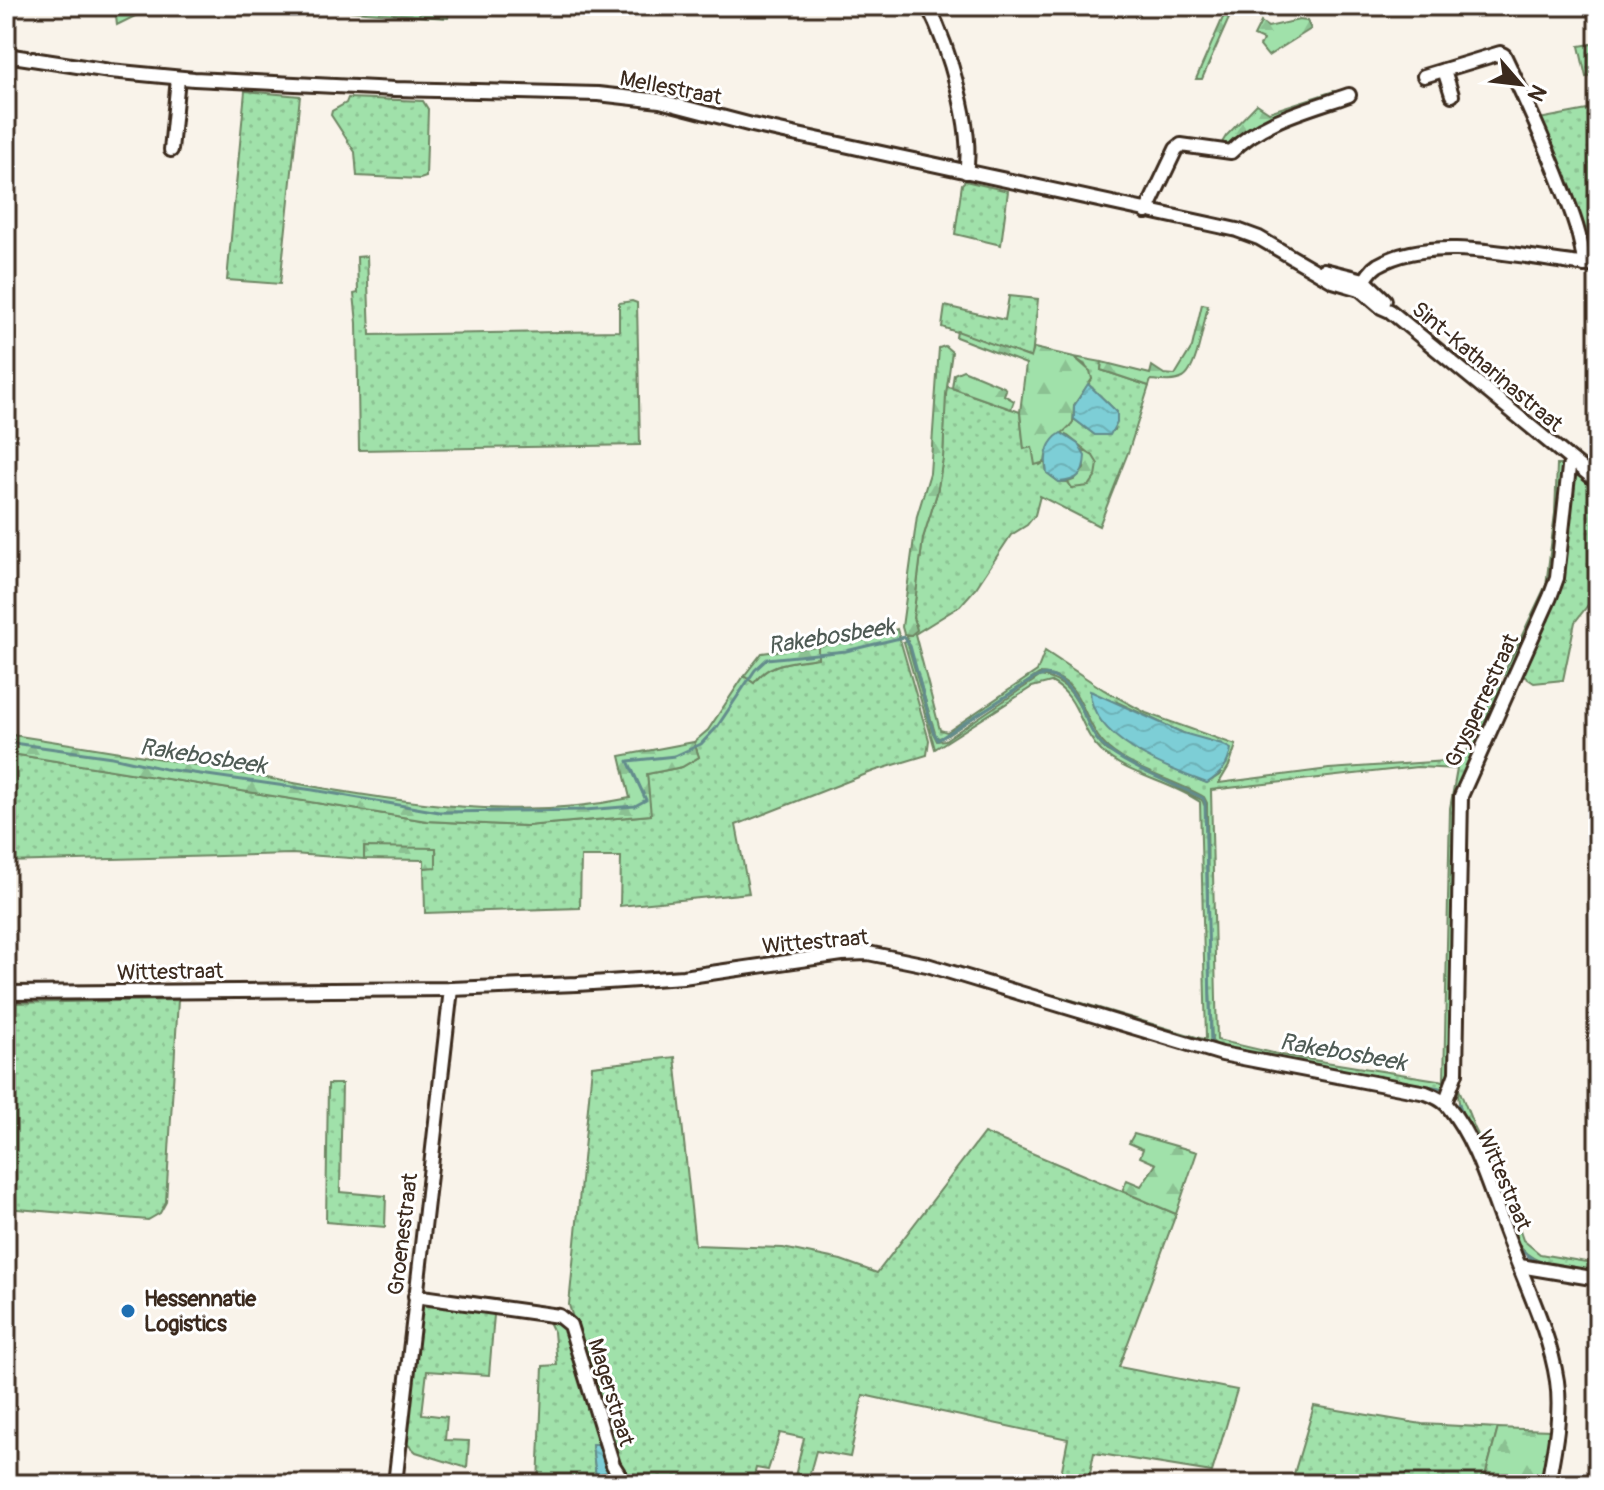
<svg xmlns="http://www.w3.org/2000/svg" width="1604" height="1490" font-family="Pangolin,sans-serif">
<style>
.grass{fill:url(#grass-dots);stroke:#6e8664;stroke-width:2;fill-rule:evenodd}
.forest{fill:url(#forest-firs);stroke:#6e8664;stroke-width:2}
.water{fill:url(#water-waves);stroke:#638c8c;stroke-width:2}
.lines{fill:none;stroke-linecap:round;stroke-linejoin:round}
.stream{stroke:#638c8c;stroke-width:3}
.minor-casing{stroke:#3b2a1e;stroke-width:18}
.minor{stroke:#fff;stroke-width:12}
.poi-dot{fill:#1f6fb2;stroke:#fff;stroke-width:3}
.labels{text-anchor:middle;stroke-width:6;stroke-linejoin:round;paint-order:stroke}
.street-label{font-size:22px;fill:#3b2a1e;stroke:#fff}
.poi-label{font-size:22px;font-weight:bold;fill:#3b2a1e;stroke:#fff;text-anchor:start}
.water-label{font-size:24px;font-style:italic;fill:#4f5b55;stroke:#fff}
</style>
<defs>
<pattern id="grass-dots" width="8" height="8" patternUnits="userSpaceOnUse" patternTransform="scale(2)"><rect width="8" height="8" fill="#a0e1aa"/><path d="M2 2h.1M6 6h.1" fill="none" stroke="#8bc192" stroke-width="1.8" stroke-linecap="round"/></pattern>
<pattern id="forest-firs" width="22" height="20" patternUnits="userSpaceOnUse" patternTransform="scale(2)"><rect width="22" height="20" fill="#a0e1aa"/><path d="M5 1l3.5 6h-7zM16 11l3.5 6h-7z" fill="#8bc192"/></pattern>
<pattern id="water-waves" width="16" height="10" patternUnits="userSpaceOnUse" patternTransform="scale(2)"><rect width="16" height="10" fill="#7dced6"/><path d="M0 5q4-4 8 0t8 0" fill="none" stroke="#6db1b7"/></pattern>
</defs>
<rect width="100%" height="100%" fill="#f9f3ea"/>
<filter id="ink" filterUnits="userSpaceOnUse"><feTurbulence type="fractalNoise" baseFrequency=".0125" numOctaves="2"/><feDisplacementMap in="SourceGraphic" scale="16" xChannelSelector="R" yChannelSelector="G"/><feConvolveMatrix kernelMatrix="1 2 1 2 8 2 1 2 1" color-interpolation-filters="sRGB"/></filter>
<g filter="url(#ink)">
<!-- grass -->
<g class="grass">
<path d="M410,6h12l27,7 -1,5 -29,-2 1,-8z"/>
<path d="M1598,43v32l-12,2 -7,-31z"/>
<path d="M245,91l55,5 -20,188 -53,-4z"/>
<path d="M348,98l75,3 5,8 -2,68 -6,2 -63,-3 -2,-24 -24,-37 1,-4 14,-8z"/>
<path d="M1598,108v133l-2,13 -4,5 -53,-140z"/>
<path d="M965,181l43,10 -7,54 -46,-11 7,-50z"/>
<path d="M367,256l3,79 249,-4v-28l13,-2 5,2 3,142 -281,5 -2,-127 -3,-29 4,-1 -1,-36z"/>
<path d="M1009,296l29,3 -6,59 -90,-31 3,-21 60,14z"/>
<path d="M1074,357l28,5 -1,8 48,16 -20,64 -30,76 -59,-30 -5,19 -8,10 -16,10 -35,53 -16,18 -45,28 25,96 7,2 90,-61 8,-20 59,39 42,23 90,32 -7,21 -10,17 110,-14 132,-9 10,-15 28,-64 5,3 -44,104 -9,286 -5,12 -5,2 -162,-28 -61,-14 -6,-5 -3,-74 2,81 -158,-51 2,-2 148,44 3,-1 -6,-236c-30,-21 -71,-26 -99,-51 -22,-21 -21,-55 -50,-69l-19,5 -97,62 -31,-107 3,-1 25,90 5,10 8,-1 96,-64c44,8 38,50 66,75l95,49 3,6 3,100 -1,-103 -3,-6c-29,-17 -81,-30 -102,-55 -22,-26 -19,-67 -63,-68l-93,62 -7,2 -3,-2 -30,-101h5l6,-10 -4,-7 10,-80 14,-45 6,-35 3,-72 74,26 4,36 8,-1 8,18 5,-3 2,11 12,9h9l5,6 20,-32 -25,-20 -7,-3 9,-6 4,-8 21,16 19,-5 3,-18 -29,-28 4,-5 -7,-14zM1117,702l70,33 35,9 -1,30 -14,9 -69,-31zM1417,767l40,2 -7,39 -6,273 -162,-26 -65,-15 -6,-250z"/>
<path d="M1557,465h6l1,8 -12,108 -9,25 -35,71 -5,-2 43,-90 9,-72z"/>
<path d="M1578,475l20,16v101l-23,30 -12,58 -29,3 -12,-8 1,-7 38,-82 12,-109z"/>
<path d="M897,629l32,111 -2,15 -53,16 -138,54 13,68 -129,13 1,-49h-40l-1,51 -155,5 -1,-45 12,-2 -1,-18h-71v11l-72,-5 -286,8v-109l421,68 99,5 124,-11 -3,-41 35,-7 17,-10 -5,-15 14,-12 36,-54 10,7c15,-22 39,-21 64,-25v-12l47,-6z"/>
<path d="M178,1000l-12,202 -6,11 -12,7 -142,-12v-205z"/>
<path d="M675,1057l20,188 88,3 58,12 36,13 107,-140 192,81 -57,153 118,23 -25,82 -118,-19 -6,31h-29l9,-45 -205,-44 -13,62 -34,-6 -8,29 -13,-4 9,-38 -24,-5 -12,37 -12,-2 -4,16 -121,-2 -7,-10 -13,-30 -42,-137 23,-239z"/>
<path d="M328,1084h14l-2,108 46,4 -1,31 -59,-5z"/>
<path d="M1459,1089l16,40 31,61 17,50 17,14 58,10v7c-24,-4 -59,-2 -76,-22 -14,-15 -22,-60 -32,-81 -9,-18 -37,-61 -31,-79z"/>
<path d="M429,1303l61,8 4,4 -5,60 -62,-4 -5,43 25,3 -2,23 24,1 -2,27 -51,-16 -11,-10 16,-131 2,-5z"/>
<path d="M547,1318l8,1 13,11 52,154h-7l-15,-40 -6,1 5,39h-59l5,-118 14,-1 -3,-33z"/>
<path d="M1314,1406l108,18 76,4 -15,56h-192z"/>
</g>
<!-- forest -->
<g class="forest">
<path d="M115,6h39v6l-15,2 -22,11z"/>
<path d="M284,6h126l10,2 -1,8z"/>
<path d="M1228,6l6,1 -32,72h-6z"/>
<path d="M1299,20l8,1 4,8 -43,27 -8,-10 3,-6 -9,-4 7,-14 7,5z"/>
<path d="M1334,91l5,1 2,5 -74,22 -18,10 -21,20 -8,-3 6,-10 31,-32 12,8z"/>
<path d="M1202,304l6,1c-4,16 -11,66 -25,73 -10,5 -22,3 -32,2l-2,6 -48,-16 1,-8 48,12 2,-8 12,8 11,1 17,-28z"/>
<path d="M957,331l74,27 3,-10 40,9 16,14 2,8 -18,26 -1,17c-12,16 -25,15 -28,40l-10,3 -3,-18 -8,2 -4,-37 6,-48 -70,-27z"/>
<path d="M945,346l7,6 -6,42 -3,64 -6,35 -14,45 -10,80 4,12 -6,5 -7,-1 -2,-7 15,-111 13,-43 9,-125z"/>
<path d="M963,370l41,17 2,3 -2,5 10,6 -3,8 -59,-21 2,-14z"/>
<path d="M1083,450l10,6 5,8 -2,12 -7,10 -17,2 -4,-6 6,-2 10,-11z"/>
<path d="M818,646v12c-25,4 -49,3 -64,25l-10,-7 18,-23z"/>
<path d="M6,734c78,12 156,24 233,39 128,23 262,52 391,25l-10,-42 74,-14 5,15 -17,10 -35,7 4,41 -125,11 -99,-5 -421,-68z"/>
<path d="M364,847l72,1v19l-12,1v-8l-60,-1z"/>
<path d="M1134,1134l63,18 -21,62 -54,-23 5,-11 14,6 15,-22 -16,-7 3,-8 -14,-6z"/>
<path d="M1498,1428l53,2 -7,54h-61z"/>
</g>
<!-- water -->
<g class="water">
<path d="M1088,384l29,28v10l-7,13h-15l-21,-16v-13z"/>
<path d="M1061,433l17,11 7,12c-1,19 -8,25 -26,26l-12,-9c-3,-16 -1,-31 14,-40z"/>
<path d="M1090,691l93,42 39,11 9,5c-3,17 -10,25 -24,34 -39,-14 -116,-44 -117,-92z"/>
<path d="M592,1444h6l15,40h-16z"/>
</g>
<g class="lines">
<!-- stream -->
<g class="stream">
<path d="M6,742l106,15 53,12 148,21 126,22 146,-2 50,-4 11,-6 -18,-39 47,-5 26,-12 16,-17 38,-57 12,-11 79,-8 58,-14 6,9 23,85 5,9 95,-61c10,-6 20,-4 29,3 22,17 22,45 40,63 22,21 73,39 101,53l2,5 6,240 4,4"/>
<path d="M1395,1081l44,7"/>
<path d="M1459,1104l4,13"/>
<path d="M1489,1170l29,78 16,12 33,8"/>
</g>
<defs>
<g id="minor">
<path d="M928,6c20,40 46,122 38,166"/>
<path d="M6,55l104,16 84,8 201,10 203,5 62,7 92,24 485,105 22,8 74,43 27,8 21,18 9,4 208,171"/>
<path d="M1444,70l8,25"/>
<path d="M1424,76l76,-23 4,2c21,44 41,87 58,132 10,25 20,51 22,78"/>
<path d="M171,150l7,-72"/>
<path d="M1146,212l30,-63 5,-4 50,7c31,-32 76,-42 118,-57"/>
<path d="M1324,270l40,10 21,20"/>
<path d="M1360,289c4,-8 10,-19 18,-24 60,-34 155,-4 220,1"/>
<path d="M6,993l445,-4 126,-5 106,-7 159,-23 26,-1 59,12 295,89 204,39c8,3 15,6 21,12 31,37 45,94 63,138 17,45 40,91 47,138 5,35 -3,69 -9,103"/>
<path d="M1445,1103l11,-30 5,-277 89,-199 7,-19 12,-111 4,-5"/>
<path d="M1520,1266l78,13"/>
<path d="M415,1296l144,20 11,9 43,140 12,19"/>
<path d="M395,1484l56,-495"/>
</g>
</defs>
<!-- minor casing -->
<use href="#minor" class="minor-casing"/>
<!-- minor -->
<use href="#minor" class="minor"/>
</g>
</g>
<!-- markers -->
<circle class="poi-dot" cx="128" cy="1311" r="8"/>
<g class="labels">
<!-- street labels -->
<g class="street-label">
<text transform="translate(671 87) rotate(11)" y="8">Mellestraat</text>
<text transform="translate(1488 366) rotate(40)" y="8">Sint-Katharinastraat</text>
<text transform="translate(1481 700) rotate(-65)" y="8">Grysperrestraat</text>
<text transform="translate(815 941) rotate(-5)" y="8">Wittestraat</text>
<text transform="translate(170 971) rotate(-1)" y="8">Wittestraat</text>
<text transform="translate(1505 1180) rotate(67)" y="8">Wittestraat</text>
<text transform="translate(402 1234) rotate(-83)" y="8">Groenestraat</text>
<text transform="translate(612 1392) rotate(73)" y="8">Magerstraat</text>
</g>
<!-- poi labels -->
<g class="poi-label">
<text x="144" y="1306">Hessennatie<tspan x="144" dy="25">Logistics</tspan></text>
</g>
<!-- water labels -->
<g class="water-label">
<text transform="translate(831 636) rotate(-9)" y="8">Rakebosbeek</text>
<text transform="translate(203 756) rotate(9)" y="8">Rakebosbeek</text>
<text transform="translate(1343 1052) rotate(10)" y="8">Rakebosbeek</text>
</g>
</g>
<!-- margin -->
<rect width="1604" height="1490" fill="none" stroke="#fff" stroke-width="32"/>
<rect x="16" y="16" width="1572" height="1458" fill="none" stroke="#3b2a1e" stroke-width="3" filter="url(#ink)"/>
<!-- north arrow -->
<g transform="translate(1520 84) rotate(118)" stroke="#ffffff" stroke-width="6" paint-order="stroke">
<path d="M0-6L14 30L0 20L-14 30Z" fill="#3b2a1e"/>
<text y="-12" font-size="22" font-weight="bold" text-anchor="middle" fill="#3b2a1e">N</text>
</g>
</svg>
